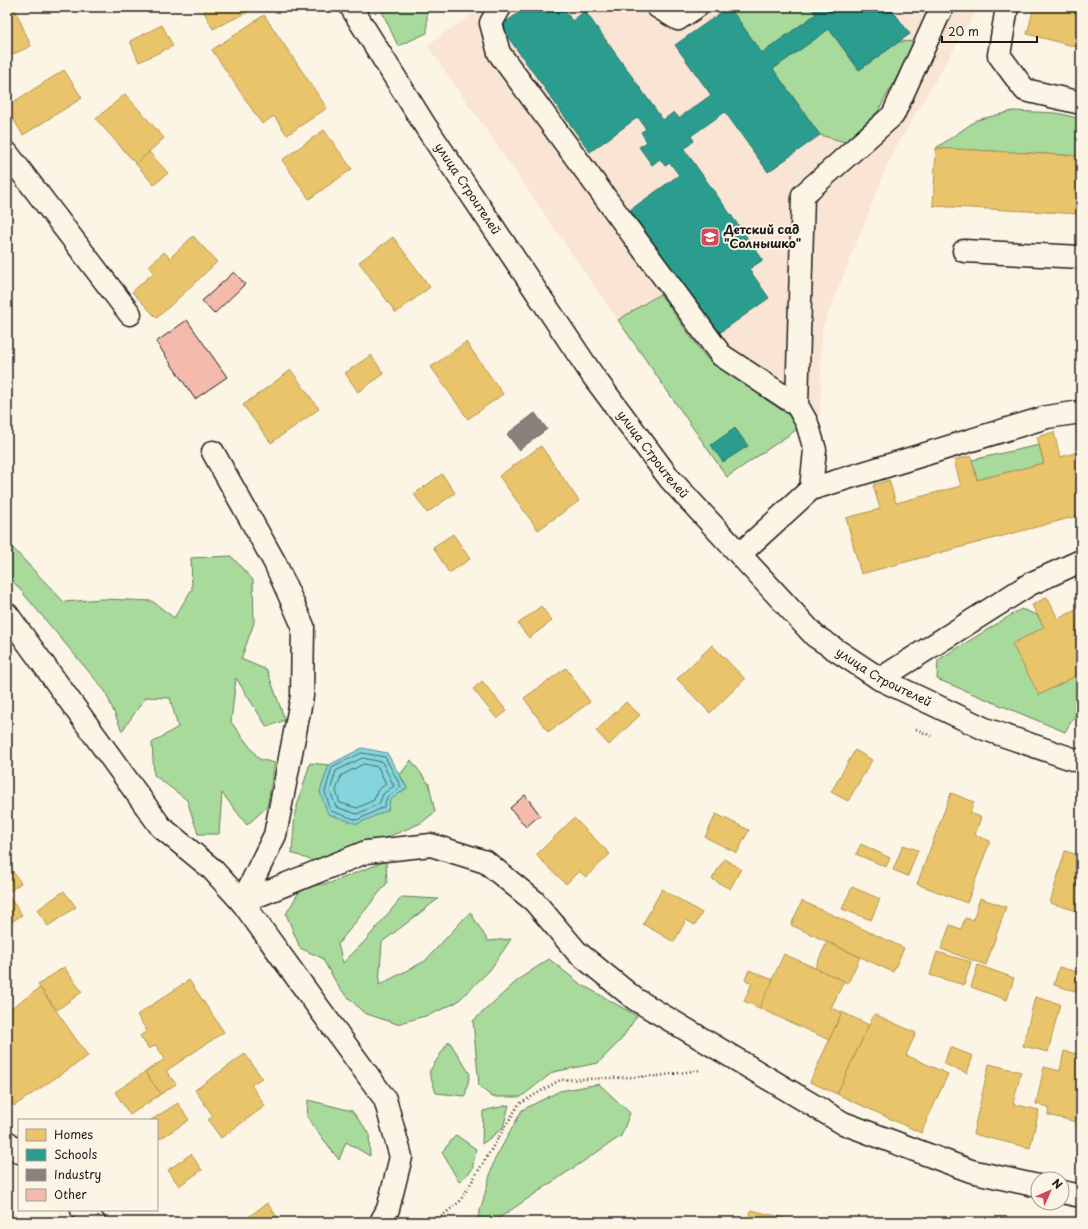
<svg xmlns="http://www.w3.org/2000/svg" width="1088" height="1229" font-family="'Playpen Sans',sans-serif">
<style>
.built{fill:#fae4d4}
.green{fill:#a8da9b;stroke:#627b5c}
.water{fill:#85d6dc;stroke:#5b8c8f}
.homes{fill:#e9c46a;stroke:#ac9253}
.schools{fill:#2a9d8f;stroke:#26766c}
.industry{fill:#8a817c;stroke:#69635f}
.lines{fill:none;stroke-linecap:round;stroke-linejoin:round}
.shore{stroke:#466669;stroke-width:1}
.building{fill:#f4bbac;stroke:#1c1c1c}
.minor-casing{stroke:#1c1c1c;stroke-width:25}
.path{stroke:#1c1c1c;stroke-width:2.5;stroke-dasharray:1 3;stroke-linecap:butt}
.minor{stroke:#fcf5e5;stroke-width:22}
.labels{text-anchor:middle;stroke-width:4;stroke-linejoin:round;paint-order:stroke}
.street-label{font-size:12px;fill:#1c1c1c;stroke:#fcf5e5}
.poi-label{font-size:12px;font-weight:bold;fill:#1c1c1c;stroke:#fcf5e5;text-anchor:start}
</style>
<rect width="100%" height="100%" fill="#fcf5e5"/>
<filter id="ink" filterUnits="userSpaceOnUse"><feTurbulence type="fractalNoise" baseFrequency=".025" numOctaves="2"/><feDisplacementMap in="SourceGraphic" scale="8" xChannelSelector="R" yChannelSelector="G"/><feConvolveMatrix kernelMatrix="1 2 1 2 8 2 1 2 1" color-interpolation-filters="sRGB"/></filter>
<g filter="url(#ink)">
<!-- built -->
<path class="built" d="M483,7h486l5,8 -82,139 -70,175 -2,86 -93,62 -300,-432z"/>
<!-- green -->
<g class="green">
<path d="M380,7h47v26l-29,13z"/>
<path d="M729,7h82l5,7 -54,39z"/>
<path d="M829,29l30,41 40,-28 18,-1 -39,70 -33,31 -25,-7 -47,-66z"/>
<path d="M1013,111l44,2 24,6v37l-145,-8 41,-28z"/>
<path d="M660,294l47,65 86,59 6,10 -72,49 -109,-157z"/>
<path d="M1039,445l5,18 -67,17 -5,-20z"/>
<path d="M7,542l57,60 38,-3 50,2 22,17 18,-29 -1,-31 40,-2 22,24 1,43 -13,36 26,11 18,50 -18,7 -31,-49 -5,44 28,37 16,4 -8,44 -20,18 -25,-32 -3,41h-21l-11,-34 -33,-25 -2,-32 26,-16 -8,-29 -24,-1 -24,34 -17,-40 -98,-117z"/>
<path d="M1021,609l16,6 7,12 -5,68 42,-22v38l-4,1 -12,20 -128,-53 1,-19z"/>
<path d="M411,760l18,24 6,28 -14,11 -33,14 -75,24 -21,-8 3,-40 15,-50 19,2 -9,27 69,8 18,-12 -7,-13z"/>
<path d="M386,861l1,22 -49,61 5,19 23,-23 36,-43 36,2 -56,43 -3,43 46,-24 45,-49 18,29 23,-2 -21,31 -33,32 -25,12 -35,10 -33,-11 -24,-24 -18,-31 -22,-10 -14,-34 16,-27 28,-4z"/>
<path d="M549,959l30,24 58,33 -17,25 -22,22 -45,9 -32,25h-29l-13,-11 -6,-65 46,-42z"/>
<path d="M449,1041l21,33 -5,22 -29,-3 -7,-21z"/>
<path d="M599,1084l31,29 -9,23 -128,86h-16l17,-61 28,-51 38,-19z"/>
<path d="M308,1100l44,11 17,22 1,23 -24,-14 -7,18 -32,-43z"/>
<path d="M509,1105l-6,23 -21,16 1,-33z"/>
<path d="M456,1135l20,14 -4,21 -13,12 -17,-30z"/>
</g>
<!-- water -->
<path class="water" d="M362,748l25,5 20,35 -17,12 -2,10 -31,14 -29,-10 -8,-22 9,-27z"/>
<!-- homes -->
<g class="homes">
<path d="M7,7h7l17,39 -24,11z"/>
<path d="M208,7h50l-45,22 -10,-19z"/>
<path d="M1034,7h47v41l-54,-14z"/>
<path d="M264,15l63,93 -40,27 -13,-19 -12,8 -50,-74z"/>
<path d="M162,25l11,21 -34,16 -9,-21z"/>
<path d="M64,70l18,28 -59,37 -16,-26v-3z"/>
<path d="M125,94l39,44 -28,26 -40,-45z"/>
<path d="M324,130l28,39 -43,30 -27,-39z"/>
<path d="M936,148l145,8v58l-148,-8z"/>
<path d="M149,152l19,21 -14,12 -18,-21z"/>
<path d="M193,236l24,26 -60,56 -25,-26 22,-20 -5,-6 15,-14 6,6z"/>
<path d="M393,237l37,50 -34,26 -37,-51z"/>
<path d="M466,342l37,52 -35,25 -37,-52z"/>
<path d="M371,355l13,19 -26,18 -13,-19z"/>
<path d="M291,370l28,39 -48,34 -28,-38z"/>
<path d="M1054,432l6,25 21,-6v64l-220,59 -15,-56 34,-9 -7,-24 16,-5 7,23 65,-17 -7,-26 17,-4 6,24 67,-17 -7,-26z"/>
<path d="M541,446l38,55 -41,29 -39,-54z"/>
<path d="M442,474l13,19 -28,20 -13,-19z"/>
<path d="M453,534l17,25 -21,14 -16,-26z"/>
<path d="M1047,597l11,22 23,-12v66l-42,22 -27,-51 32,-17 -12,-22z"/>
<path d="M541,606l11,15 -23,17 -11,-14z"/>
<path d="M712,645l33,34 -35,34 -33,-34z"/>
<path d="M566,668l24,34 -42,30 -24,-34z"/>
<path d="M482,681l25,30 -10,8 -24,-30z"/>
<path d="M626,702l14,13 -31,30 -13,-14z"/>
<path d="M855,750l17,10 -24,41 -17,-9z"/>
<path d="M951,793l23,9 -4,11 11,4 -6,18 15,6 -23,62 -50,-19z"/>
<path d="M716,814l33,16 -12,23 -32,-16z"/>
<path d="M574,818l36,36 -24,23 -7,-6 -13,13 -30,-29z"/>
<path d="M861,844l29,14 -4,9 -30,-13z"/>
<path d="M903,845l15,5 -10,26 -15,-6z"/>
<path d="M1065,851l16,5v56l-31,-9z"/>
<path d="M724,859l17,10 -11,20 -18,-10z"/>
<path d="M7,863l14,20 -14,10z"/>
<path d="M852,887l28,12 -9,21 -29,-11z"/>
<path d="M662,889l40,24 -7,12 -9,-5 -12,22 -31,-18z"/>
<path d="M64,891l12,16 -28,19 -11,-16z"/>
<path d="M7,894l15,21 -15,10z"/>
<path d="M980,898l26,9 -20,58 -45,-16 9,-24 11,4 4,-11 8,2z"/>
<path d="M802,901l102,47 -11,24 -102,-47z"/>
<path d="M827,942l33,15 -12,26 -33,-15z"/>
<path d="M937,952l34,10 -7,23 -34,-10z"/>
<path d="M784,954l60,27 -13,27 11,4 -13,28 -70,-32z"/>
<path d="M978,965l36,13 -7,22 -36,-13z"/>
<path d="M64,967l18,25 -25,18 -19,-25z"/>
<path d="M1059,967l22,6v20l-27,-8z"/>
<path d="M749,970l24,10 -14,28 -15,-7 8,-18 -7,-3z"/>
<path d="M189,980l35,52 -58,39 10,13 -15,10 -16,-22 20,-13 -9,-14 -7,4 -9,-13 7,-5 -10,-16z"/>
<path d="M40,988l48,68 -74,50 -7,-10v-24l3,-3 -3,-3v-55z"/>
<path d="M1035,997l25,7 -12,48 -25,-6z"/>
<path d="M842,1012l27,13 -32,69 -27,-12z"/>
<path d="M874,1014l42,19 -10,22 42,19 -27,59 -84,-39z"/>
<path d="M950,1047l23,9 -6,17 -23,-9z"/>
<path d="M1064,1051l17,4v68l-33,-8 1,-8 -13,-3 8,-37 16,4z"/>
<path d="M245,1054l17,24 -11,7 14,21 -44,32 -13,-18 5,-4 -18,-26z"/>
<path d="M989,1064l32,8 -8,32 26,6 -9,38 -57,-14z"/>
<path d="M145,1072l16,22 -31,21 -15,-23z"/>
<path d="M178,1103l11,17 -29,19 -3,-6v-13h-6z"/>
<path d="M191,1154l11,16 -23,16 -11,-16z"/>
<path d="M267,1203l14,19h-39z"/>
<path d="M751,1210l51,12h-54z"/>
</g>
<!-- schools -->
<g class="schools">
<path d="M527,7h36l9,14 13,-10 78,109 11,-8 5,6 32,-23 -36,-50 54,-38 33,46 54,-39 -5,-7h79l20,27 -51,36 -30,-41 -56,40 47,66 -52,37 -43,-60 -34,24 3,5 -10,8 79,111 -14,9 20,29 -51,36 -88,-124 49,-35 -9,-12 -5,3 -5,-7 -8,6 -13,-18 8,-5 -6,-10 5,-3 -8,-12 -48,35 -90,-126z"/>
<path d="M735,428l13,18 -25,16 -12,-17z"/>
</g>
<!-- industry -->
<path class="industry" d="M535,413l12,16 -28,21 -12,-16z"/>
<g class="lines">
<!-- shore -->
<g class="shore">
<path d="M362,753l23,4 16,30 -14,10 -3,10 -27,13 -26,-9 -6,-19 7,-25z"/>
<path d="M363,758l19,4 12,24 -11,8 -4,10 -22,10 -21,-7 -6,-16 6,-20z"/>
<path d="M364,764l14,3 8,17 -9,7 -3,9 -17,8 -17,-5 -4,-12 5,-15z"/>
</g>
</g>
<!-- building -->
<g class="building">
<path d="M234,272l11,12 -31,30 -12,-13z"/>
<path d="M187,320l40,57 -32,22 -39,-57z"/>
<path d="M525,795l15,20 -14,12 -16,-19z"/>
</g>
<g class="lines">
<defs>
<g id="minor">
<path id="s1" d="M351,7l75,120 167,249 77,103 145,157 65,43 105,50 96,33"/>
<path d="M500,7l-9,16 8,30 222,302 76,50"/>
<path d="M658,7l20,12 18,-12"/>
<path d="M1007,7l-8,48 26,35 56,13"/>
<path d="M7,153l123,161"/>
<path d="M964,251l117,6"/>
<path d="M213,452l62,111 28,63 -1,70 -27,139 -33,67"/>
<path d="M811,489l4,-39 -8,-27 -10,-18 6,-210 90,-80 49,-108"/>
<path d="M740,554l71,-65 236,-72 34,-5"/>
<path d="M7,614l154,213 51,42 30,33 143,197 16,58 -13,52 -7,13"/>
<path d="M880,679l150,-95 51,-23"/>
<path d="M242,902l124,-50 65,-7 55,17 48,39 43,51 58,47 208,124 128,48 67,15"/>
<path d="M7,1142l12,10"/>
<path d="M1062,1192l19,4"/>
<path d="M82,1210l12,12"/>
</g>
</defs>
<!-- minor casing -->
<use href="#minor" class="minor-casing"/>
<!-- path -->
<g class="path">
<path d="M916,729l15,7"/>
<path d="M435,1222l25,-21 59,-97 41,-24 98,-4 42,-6"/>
</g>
<!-- minor -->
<use href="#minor" class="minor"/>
</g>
</g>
<!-- icons -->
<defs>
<symbol id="school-square" viewBox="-11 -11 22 22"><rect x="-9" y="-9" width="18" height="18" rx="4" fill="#d1495b" stroke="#fcf5e5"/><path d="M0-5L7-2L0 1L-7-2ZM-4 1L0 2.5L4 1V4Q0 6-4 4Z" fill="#fff"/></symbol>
</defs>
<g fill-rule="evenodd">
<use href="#school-square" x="699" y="226" width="22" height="22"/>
</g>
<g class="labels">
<!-- street labels -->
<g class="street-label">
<text dy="4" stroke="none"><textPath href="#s1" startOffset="216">улица Строителей</textPath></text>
<text dy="4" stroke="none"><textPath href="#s1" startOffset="540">улица Строителей</textPath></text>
<text dy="4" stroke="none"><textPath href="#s1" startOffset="864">улица Строителей</textPath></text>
</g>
<!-- poi labels -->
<g class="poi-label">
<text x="724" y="234">Детский сад<tspan x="724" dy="14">"Солнышко"</tspan></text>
</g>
</g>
<!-- margin -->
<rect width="1088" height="1229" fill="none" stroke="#fcf5e5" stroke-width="24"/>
<rect x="12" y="12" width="1064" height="1205" fill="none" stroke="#1c1c1c" stroke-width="1.5" filter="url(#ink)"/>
<!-- legend -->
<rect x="18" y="1119" width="140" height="92" fill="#fcf5e5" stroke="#a29e95"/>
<rect x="26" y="1129" width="20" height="12" fill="#e9c46a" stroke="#a29e95"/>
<text x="54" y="1139" font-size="12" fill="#1c1c1c">Homes</text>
<rect x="26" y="1149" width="20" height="12" fill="#2a9d8f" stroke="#a29e95"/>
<text x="54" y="1159" font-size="12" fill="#1c1c1c">Schools</text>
<rect x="26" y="1169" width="20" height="12" fill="#8a817c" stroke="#a29e95"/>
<text x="54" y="1179" font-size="12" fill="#1c1c1c">Industry</text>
<rect x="26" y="1189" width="20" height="12" fill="#f4bbac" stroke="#a29e95"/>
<text x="54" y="1199" font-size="12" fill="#1c1c1c">Other</text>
<!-- north arrow -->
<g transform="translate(1050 1191) rotate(45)"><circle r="19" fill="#fcf5e5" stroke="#a29e95"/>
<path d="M0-3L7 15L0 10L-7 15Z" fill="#d1495b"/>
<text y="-6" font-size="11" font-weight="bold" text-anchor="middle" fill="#1c1c1c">N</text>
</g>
<!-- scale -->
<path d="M942 36v6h95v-6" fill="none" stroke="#1c1c1c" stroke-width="2"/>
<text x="948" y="36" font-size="12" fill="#1c1c1c" stroke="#fcf5e5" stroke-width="3" paint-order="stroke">20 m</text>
</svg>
